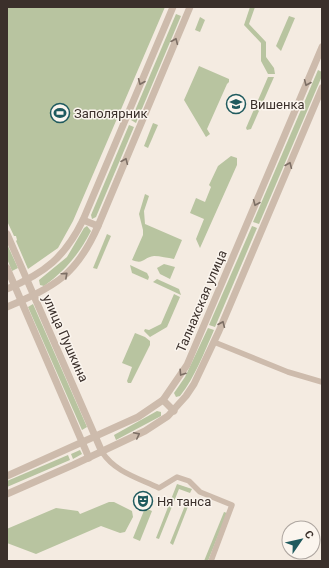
<svg xmlns="http://www.w3.org/2000/svg" width="329" height="568" font-family="Roboto,sans-serif">
<style>
.green{fill:#b8c4a0}
.lines{fill:none;stroke-linecap:round;stroke-linejoin:round}
.minor{stroke:#cdbbac;stroke-width:5.5}
.tertiary{stroke:#cdbbac;stroke-width:7}
.oneway{stroke:#7d6f65}
.labels{text-anchor:middle;stroke-width:3;stroke-linejoin:round;paint-order:stroke}
.poi-label{font-size:13px;fill:#3b302b;stroke:#fbf5ee;text-anchor:start}
.street-label{font-size:13px;fill:#3b302b;stroke:#fbf5ee}
</style>
<rect width="100%" height="100%" fill="#f4ebe1"/>
<!-- green -->
<g class="green">
<path d="M165,7l-92,214 -15,27 -30,21 -12,-28 1,-1 -1,-4h-2l-7,-15v-213z"/>
<path d="M250,7h5l-6,17 17,18v15l8,11 1,6h-7l-7,-13v-18l-17,-18z"/>
<path d="M176,14l5,2 -45,107 -5,-3z"/>
<path d="M289,16l6,2 -14,33 -5,-5z"/>
<path d="M200,17l5,3 -5,12 -5,-2z"/>
<path d="M199,66l30,13v3l-2,2 -20,45 3,5 -4,3 -22,-37z"/>
<path d="M318,70l4,2v4l-63,148 -6,-2z"/>
<path d="M268,77h6l-23,52 -4,1 -1,-2z"/>
<path d="M153,123l5,2 -10,23 -4,-2z"/>
<path d="M129,125l5,2 -38,90 -4,2 -1,-4z"/>
<path d="M231,156l6,2v7l-37,83 -4,-9 8,-20 -14,-6 6,-15 9,4 6,-15 -2,-2 9,-19z"/>
<path d="M145,194l4,2 -5,15 1,13 37,16 -8,19c-6,-1 -14,-3 -20,-3 -10,1 -10,9 -22,4l11,-25v-5l-4,-16z"/>
<path d="M87,226l4,5c-12,23 -25,39 -47,55l-4,-1 -1,-5 28,-23 17,-29z"/>
<path d="M252,226l5,2 -42,99 -6,-2z"/>
<path d="M107,234l4,2 -14,33 -4,-1z"/>
<path d="M7,244l11,24 -6,3 -5,-12z"/>
<path d="M164,264l11,3 -5,12 -10,-5 -3,-6z"/>
<path d="M130,265l17,8 2,4 -1,3 -16,-7z"/>
<path d="M157,279l22,10 2,6 -28,-13z"/>
<path d="M174,294l6,3 -13,30 -17,10 -6,-6 1,-2 4,1 12,-6z"/>
<path d="M33,304l54,123 -5,3 -54,-123z"/>
<path d="M208,328l6,2c-10,23 -19,47 -34,66l-4,1 -2,-4 11,-16z"/>
<path d="M135,333l10,4 5,4v4l-19,38h-3l-1,-2 5,-14 -10,-4z"/>
<path d="M157,411l4,1v4l-45,24 -2,-5z"/>
<path d="M80,450l2,4 -9,5 -2,-5z"/>
<path d="M68,455l2,5 -63,27v-6z"/>
<path d="M177,484l15,5 -2,4 -11,-4 -20,50 -3,-1z"/>
<path d="M109,502h5l18,9 1,6 -8,15 -5,1 -19,-7 -65,28 -29,-11v-14l2,-1 47,-20 22,3 2,3z"/>
<path d="M186,503l3,1 -16,41 -3,-2z"/>
<path d="M145,508l7,3 -12,30 -7,-3z"/>
<path d="M224,512l3,1 -19,48h-4z"/>
</g>
<g class="lines">
<!-- minor -->
<g class="minor">
<path d="M214,342l74,30 34,10"/>
<path d="M102,452c13,20 36,26 57,36l18,-11 12,4 11,11 32,13 -21,56"/>
</g>
<!-- tertiary -->
<g class="tertiary">
<path d="M83,220l15,6"/>
<path d="M7,234l95,218"/>
<path d="M7,268l82,190"/>
<path d="M7,289c38,-16 58,-32 76,-69l90,-213"/>
<path d="M7,307c48,-21 69,-31 91,-81l92,-219"/>
<path d="M163,400l11,11"/>
<path d="M7,476l131,-59 25,-17 24,-35 135,-318"/>
<path d="M7,494l66,-29 72,-34 23,-15 18,-20 8,-12 25,-53 103,-243"/>
</g>
</g>
<!-- one-way arrows -->
<defs><path id="oneway-chevron" d="M-2-3.5L2.5 0L-2 3.5" fill="none" stroke-width="1.6" stroke-linecap="round" stroke-linejoin="round"/></defs>
<g class="oneway">
<use href="#oneway-chevron" transform="translate(175 41) rotate(-67)"/>
<use href="#oneway-chevron" transform="translate(141 82) rotate(113)"/>
<use href="#oneway-chevron" transform="translate(307 83) rotate(113)"/>
<use href="#oneway-chevron" transform="translate(125 161) rotate(-67)"/>
<use href="#oneway-chevron" transform="translate(289 165) rotate(-67)"/>
<use href="#oneway-chevron" transform="translate(256 203) rotate(113)"/>
<use href="#oneway-chevron" transform="translate(65 275) rotate(-42)"/>
<use href="#oneway-chevron" transform="translate(222 324) rotate(-67)"/>
<use href="#oneway-chevron" transform="translate(182 373) rotate(123)"/>
<use href="#oneway-chevron" transform="translate(137 435) rotate(-27)"/>
</g>
<!-- icons -->
<defs>
<symbol id="school-ring" viewBox="-11 -11 22 22"><circle r="9.5" fill="#fbf5ee" stroke="#1f5a5e" stroke-width="1.5"/><path d="M0-5L7-2L0 1L-7-2ZM-4 1L0 2.5L4 1V4Q0 6-4 4Z" fill="#1f5a5e"/></symbol>
<symbol id="stadium-ring" viewBox="-11 -11 22 22"><circle r="9.5" fill="#fbf5ee" stroke="#1f5a5e" stroke-width="1.5"/><path d="M0-5a6.5 5 0 1 0 0 10a6.5 5 0 1 0 0-10ZM-3.5-1.8h7v3.6h-7Z" fill="#1f5a5e"/></symbol>
<symbol id="theatre-ring" viewBox="-11 -11 22 22"><circle r="9.5" fill="#fbf5ee" stroke="#1f5a5e" stroke-width="1.5"/><path d="M-5-5.5Q0-4 5-5.5V0Q5 5 0 6Q-5 5-5 0ZM-3.3-2.5H-1v1.5H-3.3ZM1-2.5H3.3v1.5H1ZM-2.8 1Q0 5.5 2.8 1Z" fill="#1f5a5e"/></symbol>
</defs>
<g fill-rule="evenodd">
<use href="#school-ring" x="225" y="93" width="22" height="22"/>
<use href="#stadium-ring" x="49" y="102" width="22" height="22"/>
<use href="#theatre-ring" x="132" y="490" width="22" height="22"/>
</g>
<g class="labels">
<!-- poi labels -->
<g class="poi-label">
<text x="250" y="109">Вишенка</text>
<text x="74" y="118">Заполярник</text>
<text x="157" y="506">Ня танса</text>
</g>
<!-- street labels -->
<g class="street-label">
<text transform="translate(201 301) rotate(-67)" y="5">Талнахская улица</text>
<text transform="translate(66 338) rotate(66)" y="5">улица Пушкина</text>
</g>
</g>
<!-- border -->
<rect width="329" height="568" fill="none" stroke="#3b302b" stroke-width="16"/>
<!-- north arrow -->
<g transform="translate(301 540) rotate(56)"><circle r="19" fill="#fbf5ee" stroke="#aea6a0"/>
<path d="M0-3L7 15L0 10L-7 15Z" fill="#1f5a5e"/>
<text y="-6" font-size="11" font-weight="bold" text-anchor="middle" fill="#3b302b">С</text>
</g>
</svg>
